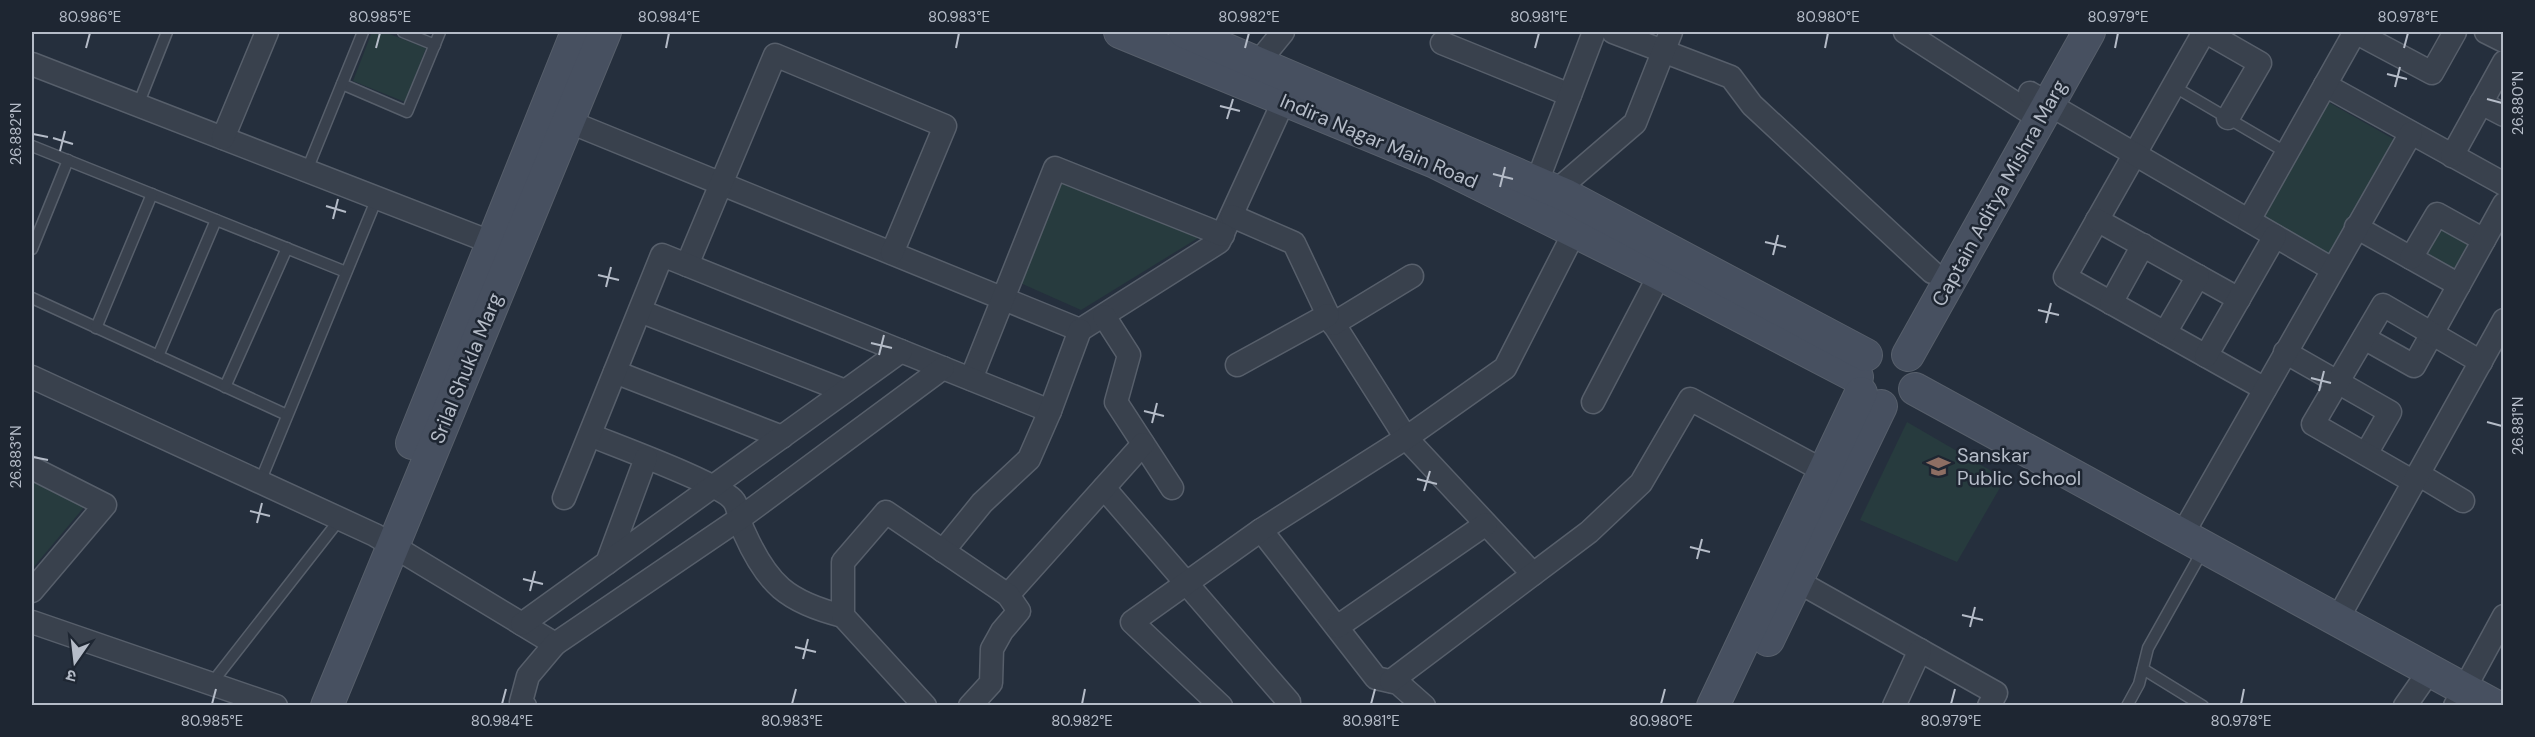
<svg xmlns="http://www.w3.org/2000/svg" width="2535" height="737" font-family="'DM Sans','Noto Sans Devanagari',sans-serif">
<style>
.green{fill:#273b3e}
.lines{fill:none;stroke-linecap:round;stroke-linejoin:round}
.lane-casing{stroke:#575f6b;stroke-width:13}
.street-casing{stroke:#575f6b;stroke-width:25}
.secondary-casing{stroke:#575f6b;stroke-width:34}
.lane{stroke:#39414d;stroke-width:10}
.street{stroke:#39414d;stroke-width:22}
.secondary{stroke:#475060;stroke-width:32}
.ticks{fill:none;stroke:#b5bcc8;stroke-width:2}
.labels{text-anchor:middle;stroke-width:5;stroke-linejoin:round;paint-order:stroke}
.street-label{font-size:20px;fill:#b5bcc8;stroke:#1e2632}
.poi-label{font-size:20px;fill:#b5bcc8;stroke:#1e2632;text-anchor:start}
.neatline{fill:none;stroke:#b5bcc8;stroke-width:2}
.ticks-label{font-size:15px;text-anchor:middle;fill:#b5bcc8}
</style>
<rect width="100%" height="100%" fill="#252f3d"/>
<!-- green -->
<g class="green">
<path d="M372,32h12l42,16 -21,54 -52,-21z"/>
<path d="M2328,102l69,39 -66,115 -68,-38z"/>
<path d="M1062,180l136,58 -117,72 -63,-28z"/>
<path d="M2437,223l40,22 -19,34 -40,-22z"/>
<path d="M1907,422l98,57 -48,83 -97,-42z"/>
<path d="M32,479l53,27 -53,63z"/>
</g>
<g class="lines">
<defs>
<g id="lane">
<path d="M403,32l32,13"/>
<path d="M342,84l65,28 33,-80"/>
<path d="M2173,86l114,67"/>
<path d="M138,105l29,-73"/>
<path d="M32,146l314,126"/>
<path d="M307,170l56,-138"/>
<path d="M32,249l36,-89"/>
<path d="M32,298l255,117"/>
<path d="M96,328l56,-134"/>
<path d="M158,356l58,-136"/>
<path d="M225,387l62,-139"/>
<path d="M260,482l117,-284"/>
<path d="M2143,669l60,37"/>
<path d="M211,684l129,-165"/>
<path d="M2127,706l12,-22 9,-36 55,-98"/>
</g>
<g id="street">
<path d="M1613,32l118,45 21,28 180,167"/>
<path d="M1905,32l135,87"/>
<path d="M2204,32l-139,245 200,112"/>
<path d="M2206,32l54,31 -32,55"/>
<path d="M2355,32l77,41 23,-41"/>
<path d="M2486,32l18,9"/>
<path d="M1442,43l128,52"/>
<path d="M32,64l474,184"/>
<path d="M1248,75l35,-43"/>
<path d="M2325,85l179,99"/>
<path d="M2030,93l302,176"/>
<path d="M2481,103l23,12"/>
<path d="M555,116l525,214 139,-88 71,-155"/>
<path d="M223,138l44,-106"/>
<path d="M2452,156l52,-94"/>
<path d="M1556,191l79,-68 36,-91"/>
<path d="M1532,195l62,-163"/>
<path d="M1232,216l62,27 34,72 78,123 127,136"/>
<path d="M2097,220l142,79"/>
<path d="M2249,220l106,-188"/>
<path d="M2356,227l103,58"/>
<path d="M2411,258l26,-44 47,26"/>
<path d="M687,265l88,-210 170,71 -53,127"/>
<path d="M2111,303l32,-58"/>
<path d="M640,311l205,80"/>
<path d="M1104,316l25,39 -13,47 56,86"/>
<path d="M1333,324l79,-48"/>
<path d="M2165,333l33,-57"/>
<path d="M2364,338l50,28 90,-162"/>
<path d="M2285,352l105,60 -24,42"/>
<path d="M2206,356l69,-120"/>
<path d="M1237,365l91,-50"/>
<path d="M615,372l167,65"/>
<path d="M32,377l343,158 180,109"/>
<path d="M971,379l84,-211 168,67"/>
<path d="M1593,402l67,-128"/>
<path d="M590,435c24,10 134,50 144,66 6,9 5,22 10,31 23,52 43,70 99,84"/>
<path d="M32,468l73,37 -73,86"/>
<path d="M2418,474l45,27"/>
<path d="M2414,482l-101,-58 70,-119 98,57"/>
<path d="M1104,488l185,214"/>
<path d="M564,498l98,-243 388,156"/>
<path d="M1261,530l115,148 22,5 26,23"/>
<path d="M2182,535l229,-402"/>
<path d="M943,551l39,-48 47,-44 21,-48 30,-81"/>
<path d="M607,563l39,-105"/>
<path d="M1797,581l199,112 -7,13"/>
<path d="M1008,595l135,-151"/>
<path d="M2337,620l167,-300"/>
<path d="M32,622l244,84"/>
<path d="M522,624l379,-273"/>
<path d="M1337,627l149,-103"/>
<path d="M1391,681l198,-149 52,-49 49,-84 134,72"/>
<path d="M525,706l-4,-4 7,-26 27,-32 184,-125 204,-151"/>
<path d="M925,706l-82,-90v-54l43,-50 122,83 11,16 -17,20 -10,18 -1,34 -21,23"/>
<path d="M1221,706l-89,-84 129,-92 145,-92 99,-70 70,-137"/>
<path d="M1894,706l26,-56"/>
<path d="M2405,706l25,-36"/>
<path d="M2455,706l49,-90"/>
</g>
<g id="secondary">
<path d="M1120,32l315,130 225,112 197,103"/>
<path d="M1185,32l380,163 301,160"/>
<path d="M1908,355l181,-323"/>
<path d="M1915,389l580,317"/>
<path d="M412,443l165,-411"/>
<path d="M1768,640l113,-234"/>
<path d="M327,706l278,-674"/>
<path d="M1713,706l148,-313"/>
</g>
</defs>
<!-- lane casing -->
<use href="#lane" class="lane-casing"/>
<!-- street casing -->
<use href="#street" class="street-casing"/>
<!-- secondary casing -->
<use href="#secondary" class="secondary-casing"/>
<!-- lane -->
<use href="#lane" class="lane"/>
<!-- street -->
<use href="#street" class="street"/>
<!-- secondary -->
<use href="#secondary" class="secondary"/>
</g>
<!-- ticks -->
<path class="ticks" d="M86,48l4,-15M376,48l4,-15M666,48l3,-15M956,48l3,-15M1245,48l4,-15M1535,48l4,-15M1825,48l3,-15M2115,48l3,-15M2404,48l4,-15M2387,74l20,5M2395,87l5,-20M2487,99l15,4M1220,106l20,5M1227,119l6,-20M33,134l15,3M53,138l20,6M60,151l5,-20M1493,174l20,5M1500,187l5,-20M326,206l20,6M333,219l5,-20M1765,242l21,5M1773,255l5,-20M598,275l21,5M606,287l5,-20M2038,310l21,5M2046,323l5,-20M871,343l21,5M879,355l5,-20M2311,378l20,5M2319,391l5,-20M1144,411l20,5M2487,422l15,4M1152,423l5,-20M33,457l15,3M1417,479l20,5M1424,491l6,-20M250,511l20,5M257,523l5,-20M1690,547l20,5M1697,559l5,-20M523,579l20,5M530,591l5,-20M1962,615l21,5M1970,627l5,-20M795,647l21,5M803,659l5,-20M212,704l4,-15M502,704l4,-15M792,704l4,-15M1082,704l3,-15M1371,704l4,-15M1661,704l4,-15M1951,704l4,-15M2241,704l3,-15"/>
<!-- icons -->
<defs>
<symbol id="school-bare" viewBox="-9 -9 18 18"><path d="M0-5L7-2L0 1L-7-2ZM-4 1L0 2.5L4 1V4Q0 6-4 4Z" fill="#8d6e63" stroke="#1e2632" stroke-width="2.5" paint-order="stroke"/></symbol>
</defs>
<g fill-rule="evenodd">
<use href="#school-bare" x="1922" y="450" width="33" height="33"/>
</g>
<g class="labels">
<!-- street labels -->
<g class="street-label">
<text transform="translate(1379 141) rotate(23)" y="7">Indira Nagar Main Road</text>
<text transform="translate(1999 193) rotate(-61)" y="7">Captain Aditya Mishra Marg</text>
<text transform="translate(466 368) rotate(-68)" y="7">Srilal Shukla Marg</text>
</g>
<!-- poi labels -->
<g class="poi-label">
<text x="1957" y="462">Sanskar<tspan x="1957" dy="23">Public School</tspan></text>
</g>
</g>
<!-- border -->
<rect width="2535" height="737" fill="none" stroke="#1e2632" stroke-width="66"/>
<!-- north arrow -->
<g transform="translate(75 662) rotate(194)" stroke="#1e2632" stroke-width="4.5" paint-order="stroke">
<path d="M0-4.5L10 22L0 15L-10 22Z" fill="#b5bcc8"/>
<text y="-9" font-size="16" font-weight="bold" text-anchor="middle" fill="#b5bcc8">उ</text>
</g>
<rect x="33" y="33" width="2469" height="671" class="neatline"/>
<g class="ticks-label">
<text x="90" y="22">80.986°E</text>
<text x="380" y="22">80.985°E</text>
<text x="669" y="22">80.984°E</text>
<text x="959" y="22">80.983°E</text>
<text x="1249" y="22">80.982°E</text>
<text x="1539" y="22">80.981°E</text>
<text x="1828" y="22">80.980°E</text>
<text x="2118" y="22">80.979°E</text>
<text x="2408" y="22">80.978°E</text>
<text transform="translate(2518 103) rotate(-90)" y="5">26.880°N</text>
<text transform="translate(16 134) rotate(-90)" y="5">26.882°N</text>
<text transform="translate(2518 426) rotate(-90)" y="5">26.881°N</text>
<text transform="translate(16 457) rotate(-90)" y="5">26.883°N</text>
<text x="212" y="726">80.985°E</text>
<text x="502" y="726">80.984°E</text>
<text x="792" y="726">80.983°E</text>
<text x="1082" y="726">80.982°E</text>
<text x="1371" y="726">80.981°E</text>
<text x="1661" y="726">80.980°E</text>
<text x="1951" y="726">80.979°E</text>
<text x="2241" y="726">80.978°E</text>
</g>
</svg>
